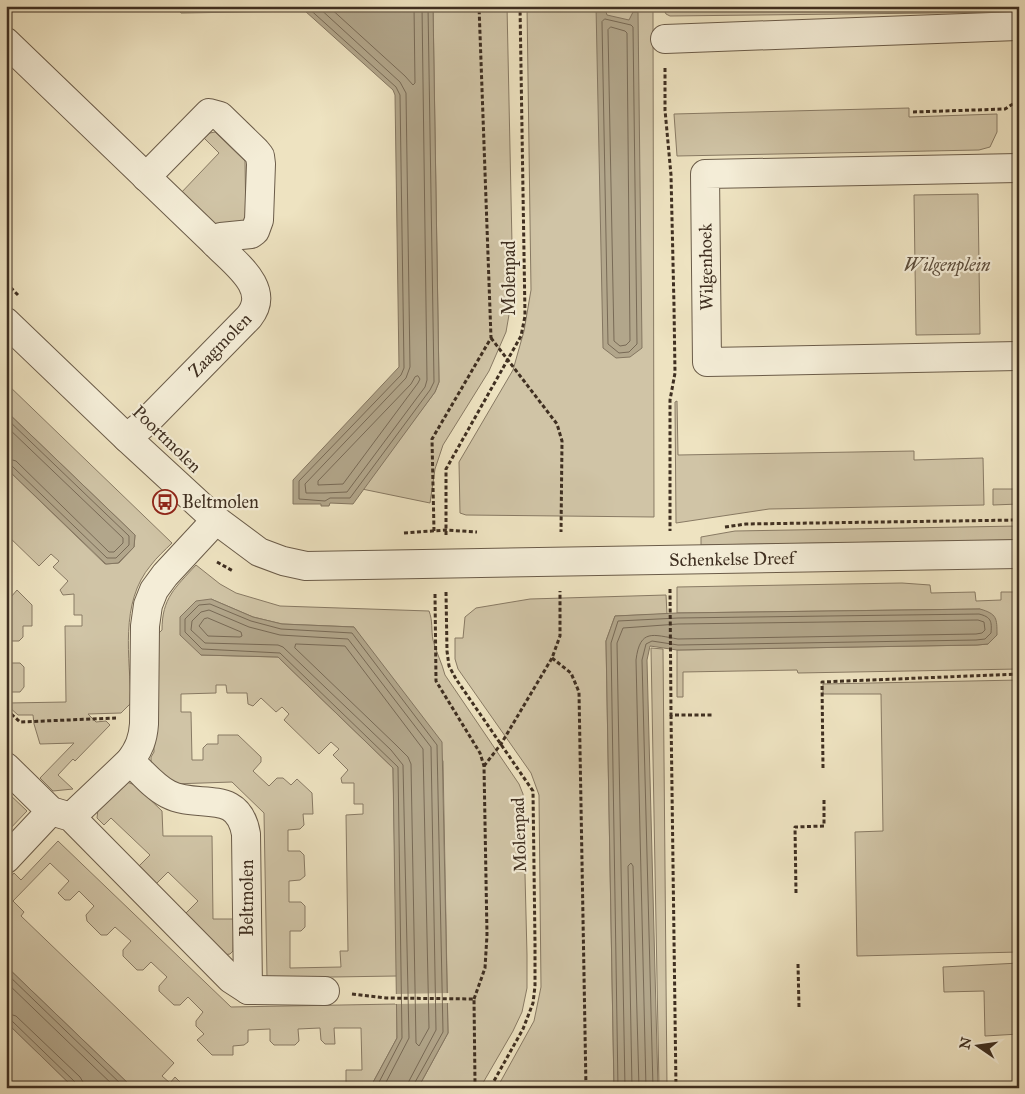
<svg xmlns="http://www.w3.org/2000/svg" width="1025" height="1094" font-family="'IM FELL Great Primer',serif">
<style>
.green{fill:#d0c4a6;stroke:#887a64;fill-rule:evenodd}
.water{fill:#b2a68b;stroke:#847661}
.pier{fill:#eee3c1}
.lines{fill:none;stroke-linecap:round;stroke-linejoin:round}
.shore{stroke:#786a56;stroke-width:1}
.minor-casing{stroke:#6b5c49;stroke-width:30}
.path{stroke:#3f2f21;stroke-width:3;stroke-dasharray:4 2.5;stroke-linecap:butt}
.minor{stroke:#f4edd7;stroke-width:28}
.labels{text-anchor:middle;stroke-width:4.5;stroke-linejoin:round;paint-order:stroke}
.park-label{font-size:18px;font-style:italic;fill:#5c4d3c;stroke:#f4edd7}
.street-label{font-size:18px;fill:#3f2f21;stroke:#f4edd7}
.poi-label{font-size:18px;fill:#3f2f21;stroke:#f4edd7;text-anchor:start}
</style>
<rect width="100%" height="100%" fill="#eee3c1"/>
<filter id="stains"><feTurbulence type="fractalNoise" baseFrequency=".004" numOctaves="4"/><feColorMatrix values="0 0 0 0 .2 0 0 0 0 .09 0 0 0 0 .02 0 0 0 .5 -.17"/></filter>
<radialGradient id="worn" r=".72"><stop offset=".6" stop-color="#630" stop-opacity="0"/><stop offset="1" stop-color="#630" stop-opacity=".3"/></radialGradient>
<!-- green -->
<g class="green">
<path d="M433,6h74l6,286 -7,40 -17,39 -46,74 -8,24 -5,34 -68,-14 73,-97 4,-10z"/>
<path d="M527,6h123l3,6 1,505 -188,-2 -6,-2 -1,-51 54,-92 11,-39 7,-41z"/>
<path d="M662,6h357v6l-349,4 -4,-2z"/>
<path d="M909,108v9l88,-3v18l-7,15 -11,3 -302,6 -3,-42z"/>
<path d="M215,132l30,29 1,62 -36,1 -31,-29 40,-42 -15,-15 6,-5z"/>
<path d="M978,194l2,140 -64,1 -2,-140z"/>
<path d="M6,383l166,160c-7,7 -15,14 -21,22 -32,38 -21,93 -20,138l-10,10 -33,1 8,8 10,-1 4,4 -35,36 -2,-2 -15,16 15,14 -20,2 -13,-13 34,-35 -34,1 -6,-20 -1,-9h-15l-10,-9v-3h-2v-111l5,5 6,-7 15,15v21h-9v11l-4,4h-11v22h12l4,4v20l-4,5h-11v11l57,-1 -1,-76h17v-11h-8v-21l-11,1 -3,-5 8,-9 -15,-14 6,-6 -8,-7 -12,12 -33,-32v-66l99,96 14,-1 15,-16 1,-12 -129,-124z"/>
<path d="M677,401l1,54 236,-4v9l69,-2 1,47 -215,4 -93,14 -1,-121z"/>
<path d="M993,489h26v15l-26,1z"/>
<path d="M1019,526v14l-318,5v-8l34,-6z"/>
<path d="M196,565l24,19 16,9 44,13 149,5c4,10 2,19 4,29 3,12 9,23 12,35l74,109 4,10 4,161v33l-5,24 -9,19 -33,57h-62l30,-55 -5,-272 -89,-134 -72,-3 -29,-7 -42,-18 -10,56 77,2 115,111 4,208 -130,2 -3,-165 -32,-31 -59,2 -22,-22v-5l3,-5 -3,-108 1,-4 10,-10c0,-32 13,-42 34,-65zM216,685h10l1,8h20l1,11 5,2 8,-8 15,14 6,-5 7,7 -5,6 35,34 12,-12 8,7 -6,6 15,15 -7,8 1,5h12v21h9v10l-17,1 2,136h-8l1,16 -51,1v-37h11l4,-4v-21l-4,-4h-12v-21l11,-1 5,-4 -1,-21 -4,-4h-12v-21l12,-1 4,-4 -1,-11h10l-1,-21 -15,-14 -6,6 -8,-7h-6l-8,8 -16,-15 8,-9v-5l-23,-22h-20v9h-11l-4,4v12h-11l-1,-48h-10v-18l35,-1z"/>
<path d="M902,583l28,2 1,8 44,-1 1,9 25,-1v-8h18v77l-221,4 -1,-3 -114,2v25h-6v-47l300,-5 11,-1 -8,-35 -303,4v-26z"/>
<path d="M666,595l1,19 -52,2 -9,25 8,447h-117l37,-67 7,-34 -2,-192 -8,-22 -73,-104 -3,-10v-21h8l2,-21 11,-9 54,-9z"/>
<path d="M651,648l12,1 4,439h-8z"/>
<path d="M1019,680v272l-162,4 -2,-124 28,-1 -2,-137h-58v-10z"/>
<path d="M127,782l8,3 27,26 1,25h49l1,83h21l-1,32 -3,3 -7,1 -39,-40 14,-14 -30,-29 -14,14 -18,-17 14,-14 -39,-37 -7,7 -7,-7 1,-9z"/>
<path d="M6,791l21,20 -21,22z"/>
<path d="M58,841l173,166 166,-3v34l-27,50h-132l108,-2v-16h16l-1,-42h-27l1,16h-10l-4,-4 -1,-12 -22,1 1,12 -4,4h-21l-4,-4v-12l-22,1v12l-4,3 -11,1v9h-21l-15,-15 7,-6 -8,-8v-5l7,-9 -15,-15 -8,8h-6l-15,-14v-5l8,-9 -16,-15 -8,8h-6l-14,-14v-6l8,-9 -16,-14 -8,8h-6l-14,-14 -1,-6 8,-9 -15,-15 -9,9h-5l-7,-7 11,-12 -19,-18 -37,38 11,11 -3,4 153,147 -12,13 8,7 5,-6 11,11h-53l-127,-122v-84l8,-9 7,7z"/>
<path d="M1019,963v71l-34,2 -1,-45 -40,1 -1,-25z"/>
<path d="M6,1022l68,66h-56l-12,-12z"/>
</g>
<!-- water -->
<g class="water">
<path d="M174,6h259l6,376 -4,10 -82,112 -23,-1 -1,3h-8v-2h-28v-24l106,-113 -4,-272 -2,-5 -88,-79 -124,2z"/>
<path d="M596,6h8l3,9 22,5 4,-8h5l4,336 -12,9 -14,1 -13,-10z"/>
<path d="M6,411l129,124 -1,12 -16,16 -12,1 -100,-96z"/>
<path d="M211,599l42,18 29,7 72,3 88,115 6,291 -30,55h-48l27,-50 -4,-270 -115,-111 -77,-2 -21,-20v-18l16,-16z"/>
<path d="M980,609c17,5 17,9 17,26l-9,9 -11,1 -300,5 -27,-4 -3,14 11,428h-44l-8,-447 9,-25 62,-3z"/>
<path d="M6,966l127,122h-59l-68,-66z"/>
</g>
<!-- pier -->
<path class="pier" d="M449,993l1,10 -55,1v-10z"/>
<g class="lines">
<!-- shore -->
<g class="shore">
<path d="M181,6l3,2 104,-2"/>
<path d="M306,6l90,81 4,8 4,273 -3,7 -102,106v18l26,2 5,-3h20l80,-108 4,-8 -6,-376"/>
<path d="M317,6l83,76 6,11 4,274 -4,11 -101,106 1,9h18l23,-1 78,-105 2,-7 -5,-374"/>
<path d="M328,6l77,70 8,9 2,-2 -1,-77"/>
<path d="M605,19l26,6 2,2 4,317 -8,8 -10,1 -11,-9 -6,-322z"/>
<path d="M611,27l14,4 2,2 3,308 -4,4 -6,1 -6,-5 -6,-311z"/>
<path d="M418,376l2,3 -2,4 -75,101 -25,1v-4l93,-97 4,-7z"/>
<path d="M6,418l123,118v9l-13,13h-9l-95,-92 -6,-2"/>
<path d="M6,426l117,112v5l-9,9h-5l-93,-91 -10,-3"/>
<path d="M208,618l33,14 1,4 -2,1 -32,-1 -9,-10 5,-7z"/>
<path d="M296,644l49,2 78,103 6,279 -10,18 -3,-3 -5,-279 -3,-7 -12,-12 -101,-97z"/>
<path d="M6,973l119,115"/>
<path d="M6,982l110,106"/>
<path d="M6,1013l10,3 64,61 3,5v6"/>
<path d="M6,1019l6,2 63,61 2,6"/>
<path d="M376,1088l26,-50 -4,-271 -118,-114 -78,-4 -17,-17v-13l14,-14 11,-1 41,17 30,8 71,4 85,112 6,287 -29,52v4"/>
<path d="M383,1088l26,-50 -6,-273 -12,-15 -108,-103 -5,-2 -73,-2 -14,-13 1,-9 9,-9 8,-2 40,17 31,8 68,4 83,108 5,283 -27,51 -2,7"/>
<path d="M618,1088l-7,-445 7,-22 60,-3 301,-4c12,3 13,7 12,19l-6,6 -9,1 -298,5 -26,-4 -6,3 -4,16 11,428"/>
<path d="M625,1088l-8,-445 6,-15 55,-4 300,-4 6,2 1,8 -3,3 -6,1 -298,5c-25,-4 -38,-11 -42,21l10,428"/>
<path d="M632,1088l-4,-222 3,-3 2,3 6,222"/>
</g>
<defs>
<g id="minor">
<path d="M665,39l354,-13"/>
<path d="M6,42l209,201c19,20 57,45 34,74l-101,103 -21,18"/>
<path d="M1019,168l-314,6 2,188 312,-6"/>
<path d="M146,177l63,-64 11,3 36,35 4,5 1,8 -2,56 -4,11 -4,3 -30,3 -6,6"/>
<path d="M6,322l121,116 89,82 43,32 24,9 23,5 713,-12"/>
<path d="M130,761c12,11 24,26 38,33 30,16 70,-7 78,40l2,156"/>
<path d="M6,767l45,44 20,6 160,162 17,11 77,1"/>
<path d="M71,817l59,-56c9,-12 13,-22 14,-37l1,-98 3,-21 6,-15 11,-15 51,-55"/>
<path d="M6,859l45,-48"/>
</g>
</defs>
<!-- minor casing -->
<use href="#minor" class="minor-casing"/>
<!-- path -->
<g class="path">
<path d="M665,68v42l6,65 3,131 1,67 -5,27v131"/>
<path d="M913,112l92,-3 14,-9"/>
<path d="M6,283l12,12"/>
<path d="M491,338l66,86 5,17 -1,91"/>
<path d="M725,527l21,-3 273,-4"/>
<path d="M434,531l-2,-92 59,-101 -12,-332"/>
<path d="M404,533l42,-3 31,2"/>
<path d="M446,535v-66l75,-133 4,-20 -5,-310"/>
<path d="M217,562l16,9"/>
<path d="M670,589l1,126h41"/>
<path d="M446,592l1,59 2,15 7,13 77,112 2,152v43l-2,17 -10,26 -33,59"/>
<path d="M435,594l1,87 44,72 4,13 3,169 -2,33 -11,31"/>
<path d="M552,658l19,15 8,19 7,396"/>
<path d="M6,711h2l12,11 96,-4"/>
<path d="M671,715l5,373"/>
<path d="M484,766l17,-22 51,-86 8,-22v-45"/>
<path d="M823,768l-1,-86 197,-8"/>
<path d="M796,893l-1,-66 29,-1v-27"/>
<path d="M798,964l1,43"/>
<path d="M352,994l34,4 88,1 1,84 2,5"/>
</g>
<!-- minor -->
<use href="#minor" class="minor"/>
</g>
<!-- icons -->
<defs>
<symbol id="bus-ring" viewBox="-11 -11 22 22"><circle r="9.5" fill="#f4edd7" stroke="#8f2418" stroke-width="1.5"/><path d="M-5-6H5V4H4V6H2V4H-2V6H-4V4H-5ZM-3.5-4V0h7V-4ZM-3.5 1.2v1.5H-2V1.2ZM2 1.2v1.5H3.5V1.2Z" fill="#8f2418"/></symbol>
</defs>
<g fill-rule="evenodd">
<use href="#bus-ring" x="151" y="488" width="28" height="28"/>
</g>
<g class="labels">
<!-- park labels -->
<g class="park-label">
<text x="947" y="271">Wilgenplein</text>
</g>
<!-- street labels -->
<g class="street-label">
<text transform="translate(706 267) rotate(-91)" y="6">Wilgenhoek</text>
<text transform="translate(509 278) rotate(-90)" y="6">Molenpad</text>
<text transform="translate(220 345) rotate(-46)" y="6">Zaagmolen</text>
<text transform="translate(167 439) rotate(44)" y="6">Poortmolen</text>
<text transform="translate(732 559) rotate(-1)" y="6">Schenkelse Dreef</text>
<text transform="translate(519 835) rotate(-92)" y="6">Molenpad</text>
<text transform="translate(247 898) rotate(-90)" y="6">Beltmolen</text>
</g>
<!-- poi labels -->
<g class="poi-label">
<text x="182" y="508">Beltmolen</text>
</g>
</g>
<!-- margin -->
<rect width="1025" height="1094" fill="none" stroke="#eee3c1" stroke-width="25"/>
<rect x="8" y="8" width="1010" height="1079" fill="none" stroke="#3f2f21" stroke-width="2.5"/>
<rect x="12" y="12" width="1000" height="1069" fill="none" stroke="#3f2f21"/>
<!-- north arrow -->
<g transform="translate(978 1046) rotate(283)" stroke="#f4edd7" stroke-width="4" paint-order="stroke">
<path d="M0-4L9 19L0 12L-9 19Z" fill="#3f2f21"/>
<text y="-8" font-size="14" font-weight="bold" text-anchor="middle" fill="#3f2f21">N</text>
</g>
<rect width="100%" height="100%" filter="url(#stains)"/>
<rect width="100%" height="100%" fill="url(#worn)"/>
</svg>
